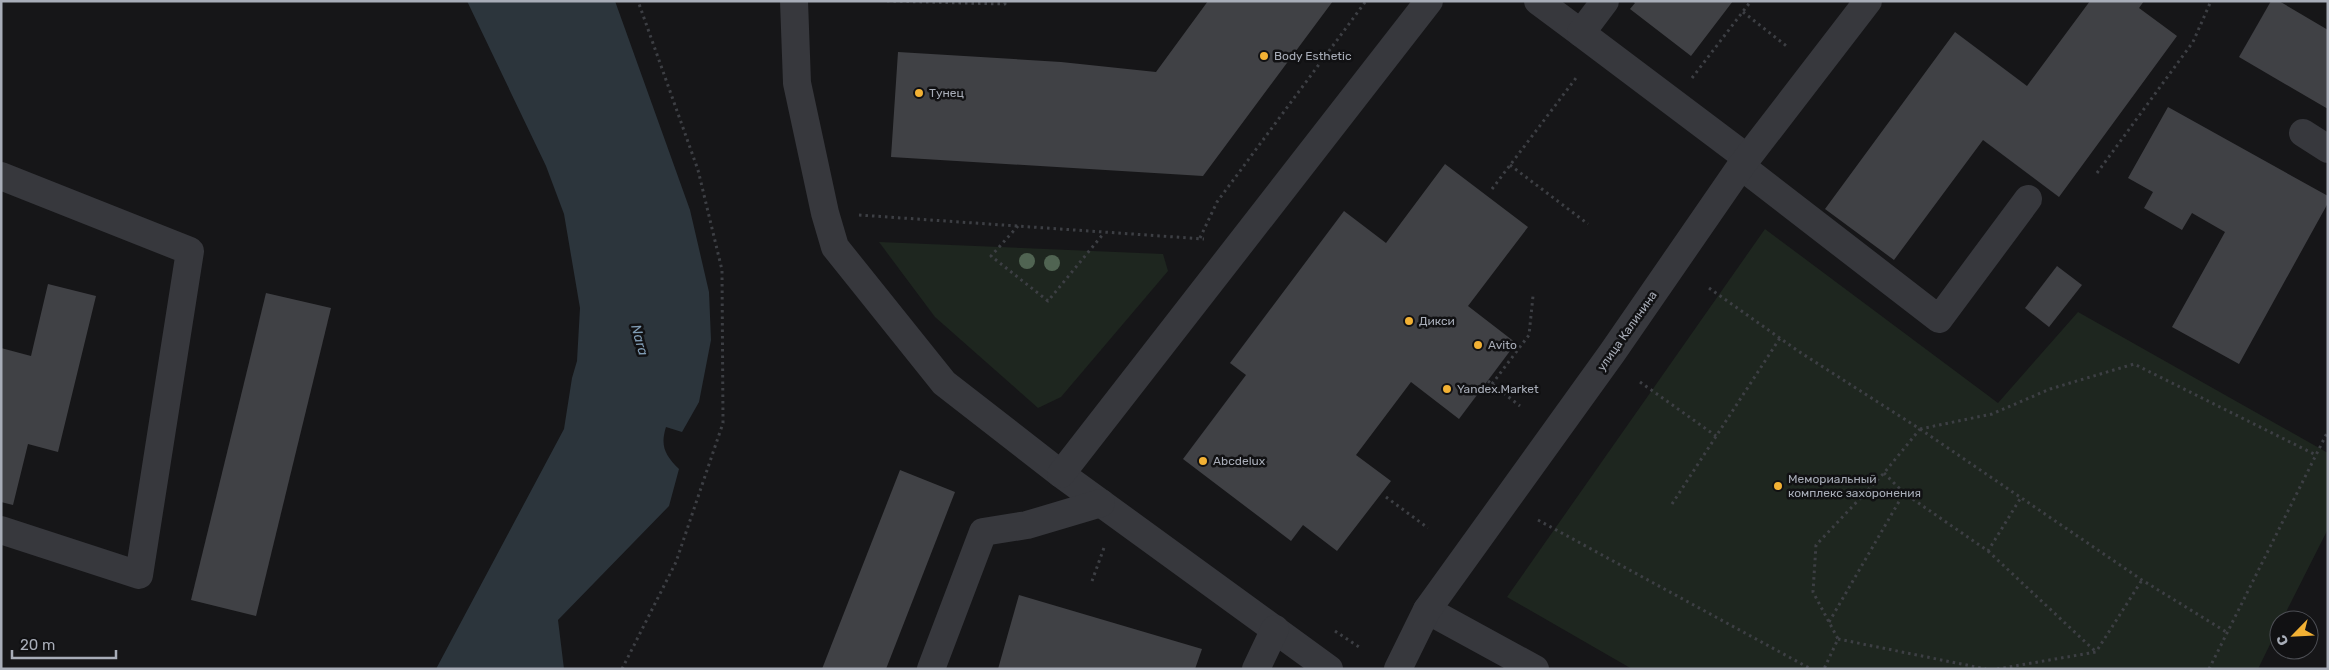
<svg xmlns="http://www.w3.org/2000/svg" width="2329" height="670" font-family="Rubik,sans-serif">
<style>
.green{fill:#1e261f}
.water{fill:#2c353c}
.building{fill:#404145}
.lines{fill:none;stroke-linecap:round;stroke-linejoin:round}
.path{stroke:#3d3f44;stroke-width:3;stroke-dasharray:2.5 4;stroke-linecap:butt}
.minor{stroke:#37383d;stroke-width:28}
.tree{fill:#506452}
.poi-dot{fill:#f2b134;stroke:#111113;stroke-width:2}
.labels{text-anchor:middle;stroke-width:5;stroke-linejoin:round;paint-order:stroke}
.poi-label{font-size:12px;fill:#a8adb8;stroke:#111113;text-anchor:start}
.street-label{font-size:12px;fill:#a8adb8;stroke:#111113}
.water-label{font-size:14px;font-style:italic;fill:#7f9bb3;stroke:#111113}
</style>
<rect width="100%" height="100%" fill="#161618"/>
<!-- green -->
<g class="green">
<path d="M1765,229l233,174 80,-91 250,141v76l-46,91h-3v6l-21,43h-626l-125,-72z"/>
<path d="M879,242l284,12 5,17 -107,126 -23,11 -103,-91z"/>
</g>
<!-- water -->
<path class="water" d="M467,1h148l75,209 19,82 2,48 -12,62 -17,30 -16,-5c-6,19 -1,28 13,42l-10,37 -111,114 6,49h-128l128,-240 8,-51 5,-17 3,-53 -16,-94 -18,-48z"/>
<!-- building -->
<g class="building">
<path d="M1208,1h125l-130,175 -312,-19 7,-105 163,10 95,10z"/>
<path d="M1632,1h101l-42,55 -61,-47 5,-6z"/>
<path d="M2090,1h54l-5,7 38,28 -118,161 -76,-57 -89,120 -69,-51 130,-177 72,54z"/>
<path d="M2271,1h8l49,29v79l-89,-52z"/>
<path d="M2168,107l160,89v7l-89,161 -67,-37 53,-95 -33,-19 -10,17 -38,-22 9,-16 -25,-14z"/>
<path d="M1445,164l83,63 -60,79 48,37 -57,76 -48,-37 -55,73 35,26 -54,70 -34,-26 -12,16 -108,-82 63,-84 -16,-12 114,-152 42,32z"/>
<path d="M2057,266l25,19 -33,42 -24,-19z"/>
<path d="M48,284l48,12 -38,156 -30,-8 -15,61 -12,-3v-154l30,8z"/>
<path d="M266,293l65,15 -75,308 -65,-16z"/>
<path d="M900,470l55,22 -69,177h-64z"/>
<path d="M1019,595l183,54 -7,20h-197z"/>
</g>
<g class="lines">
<!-- path -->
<g class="path">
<path d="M887,1l118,3v-3"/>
<path d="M1743,12l46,36"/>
<path d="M1692,78l59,-77"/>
<path d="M1510,165l78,59"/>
<path d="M2097,173l96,-131 18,-41"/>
<path d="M1492,189l84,-111"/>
<path d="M859,215l345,24"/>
<path d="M1018,226l-27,30 57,45 56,-68"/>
<path d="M1200,238l17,-36 149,-201"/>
<path d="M1709,288l89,63 122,78 -36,44 -68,72 -3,47 25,47 -14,30"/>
<path d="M1488,381l32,25"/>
<path d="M1640,382l76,54"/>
<path d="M1492,384l37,-49 4,-39"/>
<path d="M1920,429l72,-15 58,-25 84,-25 182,91"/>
<path d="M1920,429l222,151 86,53"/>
<path d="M1884,473l20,20 84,58 32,-52"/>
<path d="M1386,497l42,31"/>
<path d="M1672,504l108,-166"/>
<path d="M1538,520l273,149"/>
<path d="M1988,551l108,101"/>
<path d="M1092,581l13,-36"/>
<path d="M1829,622l75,-129"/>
<path d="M1335,631l27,18"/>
<path d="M1838,639l148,30"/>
<path d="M622,669l54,-107 47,-139 -1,-153 -24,-100 -60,-169"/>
<path d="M1997,669l99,-17 46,-72"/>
<path d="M2209,669l119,-238"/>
</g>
<!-- minor -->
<g class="minor">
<path d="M794,1l3,82 28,130 10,34 109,136 117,91 268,195"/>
<path d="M1538,1l43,32"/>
<path d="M1605,1l-24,32 166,125"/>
<path d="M2303,133l25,16"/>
<path d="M1741,166l198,153 89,-120"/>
<path d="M1,176l189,75 -51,324 -138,-45"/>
<path d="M1061,474l368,-473"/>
<path d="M1427,610l108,59"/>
<path d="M931,669l52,-137 44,-7 74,-22"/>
<path d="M1256,669l19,-40"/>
<path d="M1398,669l29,-59 185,-257 129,-187 127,-165"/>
</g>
</g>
<!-- trees -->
<g class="tree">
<circle cx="1027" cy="261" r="8"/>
<circle cx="1052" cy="263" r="8"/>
</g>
<!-- markers -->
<g class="poi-dot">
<circle cx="1264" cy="56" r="5"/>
<circle cx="919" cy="93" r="5"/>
<circle cx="1409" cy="321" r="5"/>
<circle cx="1478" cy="345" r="5"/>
<circle cx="1447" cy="389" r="5"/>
<circle cx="1203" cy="461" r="5"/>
<circle cx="1778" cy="486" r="5"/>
</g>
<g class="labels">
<!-- poi labels -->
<g class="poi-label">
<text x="1274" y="60">Body Esthetic</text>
<text x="929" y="97">Тунец</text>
<text x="1419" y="325">Дикси</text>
<text x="1488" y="349">Avito</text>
<text x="1457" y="393">Yandex.Market</text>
<text x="1213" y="465">Abcdelux</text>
<text x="1788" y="483">Мемориальный<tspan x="1788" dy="14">комплекс захоронения</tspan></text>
</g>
<!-- street labels -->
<g class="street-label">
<text transform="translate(1627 331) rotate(-55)" y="4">улица Калинина</text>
</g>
<!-- water labels -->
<g class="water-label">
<text transform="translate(640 340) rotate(75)" y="5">Nara</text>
</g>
</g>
<!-- border -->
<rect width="2329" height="670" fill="none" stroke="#a8adb8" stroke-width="5"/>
<!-- north arrow -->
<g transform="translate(2294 635) rotate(246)"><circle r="24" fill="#111113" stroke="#4d4f55"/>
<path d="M0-4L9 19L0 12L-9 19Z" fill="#f2b134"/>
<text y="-8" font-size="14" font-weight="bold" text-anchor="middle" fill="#a8adb8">С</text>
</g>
<!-- scale -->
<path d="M12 650v8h104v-8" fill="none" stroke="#a8adb8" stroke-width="2.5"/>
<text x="20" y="650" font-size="15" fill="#a8adb8" stroke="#111113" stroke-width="4" paint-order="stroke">20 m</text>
</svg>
